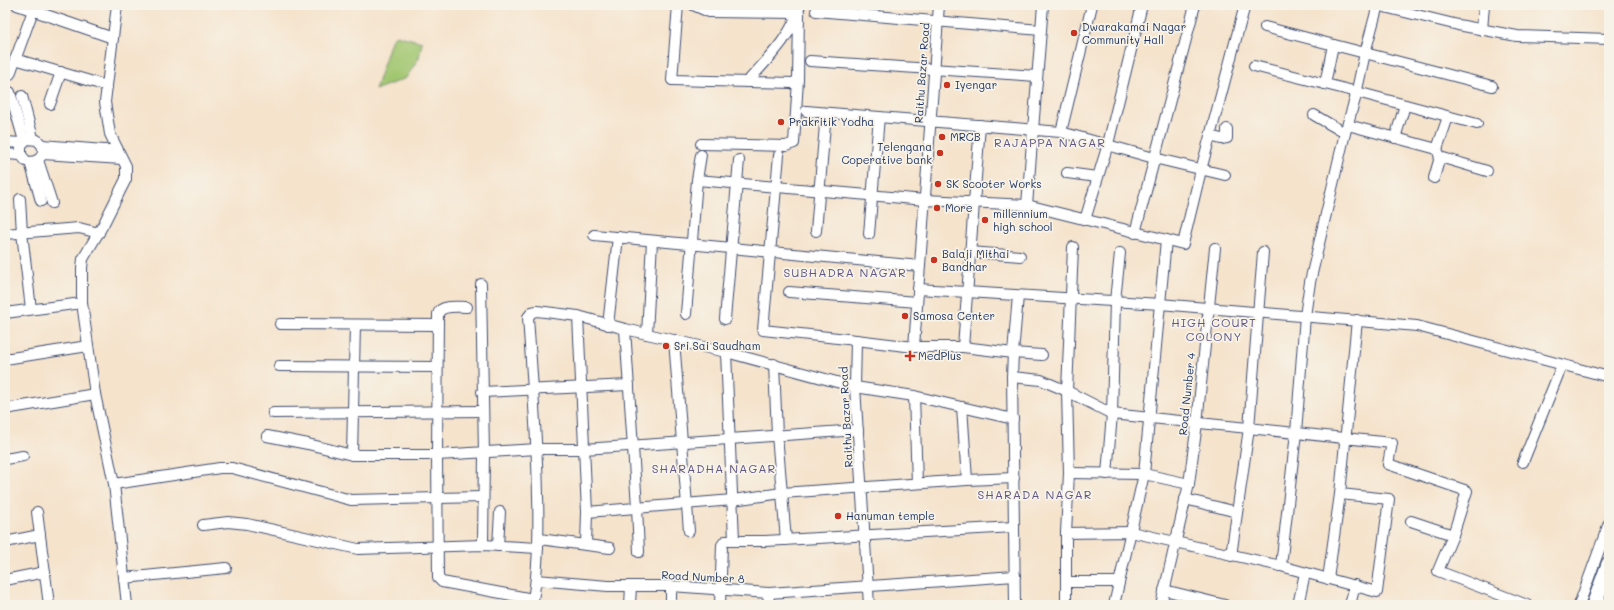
<svg xmlns="http://www.w3.org/2000/svg" width="1614" height="610" font-family="Mali,sans-serif">
<style>
.green{fill:#a1c670;stroke:#5e7a67}
.lines{fill:none;stroke-linecap:round;stroke-linejoin:round}
.minor-casing{stroke:#3c4a6e;stroke-width:12}
.highway-casing{stroke:#3c4a6e;stroke-width:17}
.minor{stroke:#fff;stroke-width:10}
.highway{stroke:#fff;stroke-width:15}
.poi-dot{fill:#c8321e;stroke:#f7f3e8;stroke-width:1.5}
.labels{text-anchor:middle;stroke-width:3.5;stroke-linejoin:round;paint-order:stroke}
.poi-label{font-size:11px;fill:#1b2f5e;stroke:#f7f3e8;text-anchor:start}
.street-label{font-size:11px;fill:#1b2f5e;stroke:#f7f3e8}
.neighbourhood-label{font-size:12px;letter-spacing:1px;fill:#635987;stroke:#f7f3e8}
</style>
<rect width="100%" height="100%" fill="#f7f3e8"/>
<filter id="ink" filterUnits="userSpaceOnUse"><feTurbulence type="fractalNoise" baseFrequency=".025" numOctaves="2"/><feDisplacementMap in="SourceGraphic" scale="8" xChannelSelector="R" yChannelSelector="G"/><feConvolveMatrix kernelMatrix="1 2 1 2 8 2 1 2 1" color-interpolation-filters="sRGB"/></filter>
<filter id="wash" filterUnits="userSpaceOnUse"><feTurbulence type="fractalNoise" baseFrequency=".012" numOctaves="4" result="noise"/><feDisplacementMap in="SourceGraphic" scale="16" xChannelSelector="R" yChannelSelector="G"/><feGaussianBlur stdDeviation="0.9" result="paint"/><feColorMatrix in="noise" values="0 0 0 0 0 0 0 0 0 0 0 0 0 0 0 0 0 1.4 0 .05"/><feComposite in="paint" operator="in"/></filter>
<g filter="url(#wash)">
<rect width="100%" height="100%" fill="#f5e3cc"/>
<!-- green -->
<path class="green" d="M396,35l26,7 -3,16 -13,20 -31,12 17,-52z"/>
</g>
<g filter="url(#ink)">
<g class="lines">
<defs>
<g id="minor">
<path d="M17,5l96,33"/>
<path d="M117,5l-12,97 5,32 16,32v13l-23,46 -20,34 -1,9v35l13,91 19,90 13,121"/>
<path d="M678,5l-6,75 121,3 5,-3 1,-67 -90,-1 -16,-7"/>
<path d="M1376,5l82,20 59,11 92,3"/>
<path d="M816,11l225,19"/>
<path d="M1265,27l227,59"/>
<path d="M1482,30l2,-25"/>
<path d="M15,59l92,27"/>
<path d="M810,61l227,15"/>
<path d="M1254,66l103,26 120,32"/>
<path d="M10,74l25,-69"/>
<path d="M747,82c20,-22 47,-48 53,-77"/>
<path d="M1325,84l8,-39"/>
<path d="M10,92l14,49"/>
<path d="M22,96l11,42"/>
<path d="M50,104l11,-32"/>
<path d="M806,111l255,21 93,26 71,17"/>
<path d="M1314,115l31,18"/>
<path d="M1348,125l89,24 11,-32"/>
<path d="M1061,132l31,-127"/>
<path d="M1210,136l11,3 6,-1v-9"/>
<path d="M1395,138l10,-33"/>
<path d="M5,142l17,1"/>
<path d="M701,144l85,2 8,-3 4,-63"/>
<path d="M42,145l62,5h14"/>
<path d="M1437,149l3,8 47,14"/>
<path d="M5,154l16,1 5,6c11,3 20,-5 16,-16l-5,-5 -10,-1 -6,6v10"/>
<path d="M43,154l79,5"/>
<path d="M779,155l-16,175 93,10"/>
<path d="M38,160l14,43"/>
<path d="M30,162l11,39"/>
<path d="M1067,173l30,4"/>
<path d="M1434,178l6,-21"/>
<path d="M697,180l228,20 102,5 156,39 18,-74 44,-165"/>
<path d="M20,199l2,34 9,76"/>
<path d="M1027,205l16,-200"/>
<path d="M1085,220l23,-76 34,-139"/>
<path d="M816,231l10,-118"/>
<path d="M1135,233l60,-228"/>
<path d="M5,234l74,-6 20,5"/>
<path d="M869,234l10,-117"/>
<path d="M594,235l326,31"/>
<path d="M970,252l50,4"/>
<path d="M481,284l3,169 -1,92"/>
<path d="M918,289l242,15 257,22 192,51"/>
<path d="M789,292l128,10"/>
<path d="M1018,296l-5,57 29,2"/>
<path d="M467,307c-9,0 -26,-3 -29,7l-1,141 1,123 4,4 91,17"/>
<path d="M5,313l77,-10"/>
<path d="M686,314l11,-134 4,-25"/>
<path d="M578,316l9,196 -1,33"/>
<path d="M725,319l14,-159"/>
<path d="M280,324l158,1"/>
<path d="M608,325l10,-88"/>
<path d="M625,329l12,178 2,45"/>
<path d="M647,334l5,-93"/>
<path d="M674,340l15,191"/>
<path d="M914,347l25,-342"/>
<path d="M963,347l17,-222"/>
<path d="M726,352l8,188"/>
<path d="M5,359l83,-13"/>
<path d="M774,364l3,71 9,105"/>
<path d="M279,366l158,1"/>
<path d="M1012,377l29,3 26,11 45,23 280,29 -4,21 79,27 -14,44"/>
<path d="M482,392l147,-7"/>
<path d="M914,396l3,87"/>
<path d="M962,407l5,73"/>
<path d="M5,409l90,-15"/>
<path d="M273,413l209,-2"/>
<path d="M267,436l41,8 44,11h85l101,-6h46l274,-19"/>
<path d="M352,455l3,-130"/>
<path d="M5,459l18,-3"/>
<path d="M1523,462l39,-97"/>
<path d="M1069,473l75,1 45,10"/>
<path d="M1107,474l5,-60 3,-113 5,-48"/>
<path d="M114,484l106,-16h12l119,32 132,-3"/>
<path d="M1185,499l52,13"/>
<path d="M37,512l12,93"/>
<path d="M587,512l146,-12 49,-7 185,-13 47,-2"/>
<path d="M1411,521l42,14 -15,36 89,34"/>
<path d="M203,525l25,-3 19,2 111,25 125,-4 55,3"/>
<path d="M1066,533l65,-1 150,34 96,26 12,-93 -49,-5"/>
<path d="M539,539l71,9"/>
<path d="M5,542l35,-7"/>
<path d="M498,546l2,-34"/>
<path d="M1231,556l18,-128 14,-176"/>
<path d="M1281,566l15,-133 9,-117 5,-34 35,-149 10,-34 10,-46 13,-48"/>
<path d="M124,578l102,-10"/>
<path d="M1328,579l12,-85 17,-174"/>
<path d="M5,580l40,-8"/>
<path d="M536,580l72,6h63l98,7 246,-17"/>
<path d="M1066,582h53"/>
<path d="M1164,590l61,15"/>
<path d="M532,605c7,-36 7,-73 6,-109 -1,-60 -6,-119 -10,-179l4,-5 5,-1 41,5 47,13 101,23 129,35 59,9 99,23"/>
<path d="M630,605l1,-19"/>
<path d="M671,605v-19"/>
<path d="M720,605l2,-60 3,-4h40l249,-14"/>
<path d="M768,605l1,-12"/>
<path d="M869,605l-14,-218 1,-47 58,7h49l50,6 -1,24 3,228"/>
<path d="M1066,605v-72l3,-60 -2,-82 6,-144"/>
<path d="M1114,605l30,-131 22,-234"/>
<path d="M1161,605l28,-121 8,-61 18,-175"/>
<path d="M1298,605l7,-32"/>
<path d="M1350,605l5,-20"/>
<path d="M1579,605l30,-82"/>
</g>
<path id="highway" d="M1594,605l15,-41"/>
</defs>
<!-- minor casing -->
<use href="#minor" class="minor-casing"/>
<!-- highway casing -->
<use href="#highway" class="highway-casing"/>
<!-- minor -->
<use href="#minor" class="minor"/>
<!-- highway -->
<use href="#highway" class="highway"/>
</g>
</g>
<!-- markers -->
<g class="poi-dot">
<circle cx="1074" cy="33" r="4"/>
<circle cx="947" cy="85" r="4"/>
<circle cx="781" cy="122" r="4"/>
<circle cx="942" cy="137" r="4"/>
<circle cx="940" cy="153" r="4"/>
<circle cx="938" cy="184" r="4"/>
<circle cx="937" cy="208" r="4"/>
<circle cx="985" cy="220" r="4"/>
<circle cx="934" cy="260" r="4"/>
<circle cx="905" cy="316" r="4"/>
<circle cx="666" cy="346" r="4"/>
<path d="M908 350h4v4h4v4h-4v4h-4v-4h-4v-4h4z"/>
<circle cx="838" cy="516" r="4"/>
</g>
<g class="labels">
<!-- poi labels -->
<g class="poi-label">
<text x="1082" y="31">Dwarakamai Nagar<tspan x="1082" dy="13">Community Hall</tspan></text>
<text x="955" y="89">Iyengar</text>
<text x="789" y="126">Prakritik Yodha</text>
<text x="950" y="141">MRCB</text>
<text x="932" y="151" text-anchor="end">Telengana<tspan x="932" dy="13">Coperative bank</tspan></text>
<text x="946" y="188">SK Scooter Works</text>
<text x="945" y="212">More</text>
<text x="993" y="218">millennium<tspan x="993" dy="13">high school</tspan></text>
<text x="942" y="258">Balaji Mithai<tspan x="942" dy="13">Bandhar</tspan></text>
<text x="913" y="320">Samosa Center</text>
<text x="674" y="350">Sri Sai Saudham</text>
<text x="918" y="360">MedPlus</text>
<text x="846" y="520">Hanuman temple</text>
</g>
<!-- street labels -->
<g class="street-label">
<text transform="translate(922 73) rotate(-86)" y="4">Raithu Bazar Road</text>
<text transform="translate(1187 394) rotate(-84)" y="4">Road Number 4</text>
<text transform="translate(846 417) rotate(-93)" y="4">Raithu Bazar Road</text>
<text transform="translate(703 577) rotate(3)" y="4">Road Number 8</text>
</g>
<!-- neighbourhood labels -->
<g class="neighbourhood-label">
<text x="1050" y="147">RAJAPPA NAGAR</text>
<text x="845" y="277">SUBHADRA NAGAR</text>
<text x="1214" y="327">HIGH COURT<tspan x="1214" dy="14">COLONY</tspan></text>
<text x="714" y="473">SHARADHA NAGAR</text>
<text x="1035" y="499">SHARADA NAGAR</text>
</g>
</g>
<!-- margin -->
<rect width="1614" height="610" fill="none" stroke="#f7f3e8" stroke-width="20"/>
</svg>
